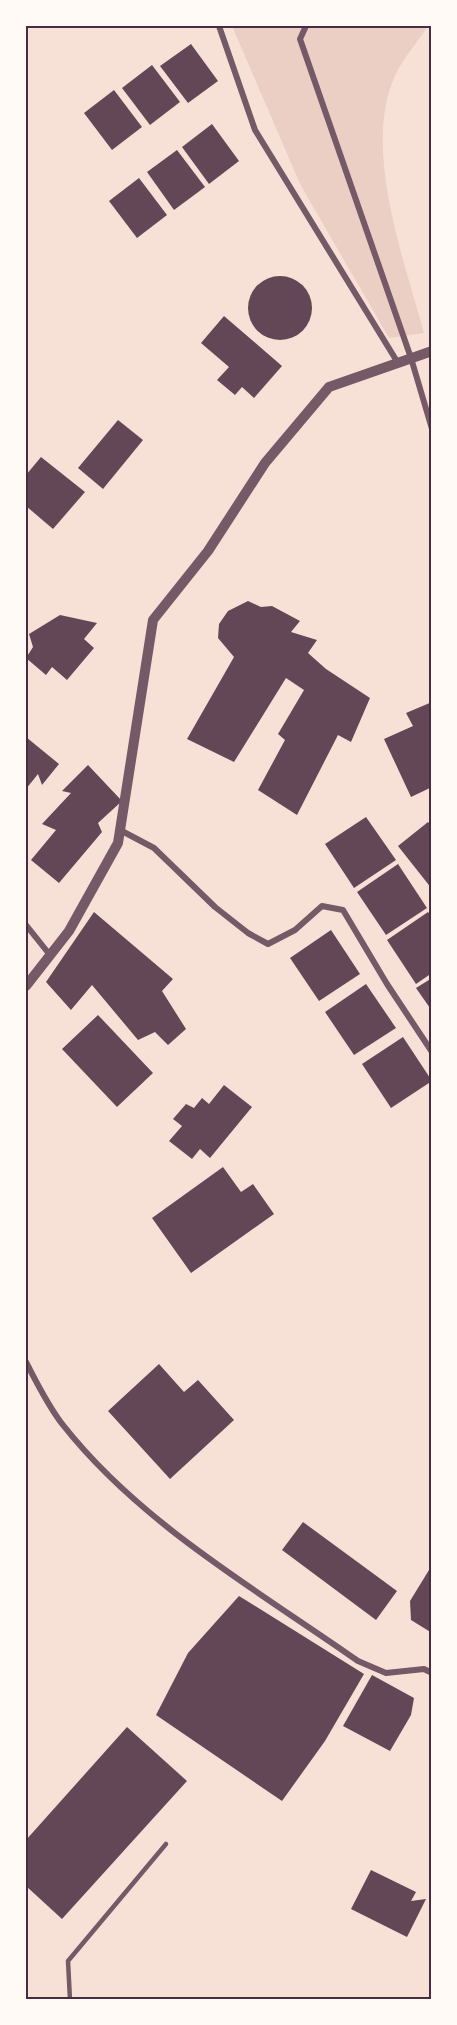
<svg xmlns="http://www.w3.org/2000/svg" width="457" height="2025" font-family="Karla,sans-serif">
<style>
.green{fill:#ebcfc5}
.building{fill:#644757}
.lines{fill:none;stroke-linecap:round;stroke-linejoin:round}
.service{stroke:#755966;stroke-width:4.5}
.minor{stroke:#755966;stroke-width:6}
.tertiary{stroke:#755966;stroke-width:10}
.neatline{fill:none;stroke:#4a2c40;stroke-width:2}
</style>
<rect width="100%" height="100%" fill="#f7e1d7"/>
<!-- green -->
<path class="green" d="M232,26h196c-10,16 -25,32 -33,50 -33,72 9,183 29,257l-35,5 -89,-154z"/>
<!-- building -->
<g class="building">
<path d="M191,44l27,37 -30,22 -28,-37z"/>
<path d="M152,65l28,37 -30,23 -28,-37z"/>
<path d="M114,90l28,37 -30,23 -28,-37z"/>
<path d="M212,124l27,37 -30,23 -27,-37z"/>
<path d="M177,150l28,37 -31,23 -27,-38z"/>
<path d="M139,178l28,37 -30,23 -28,-37z"/>
<circle cx="280" cy="308" r="32"/>
<path d="M224,316l58,50 -28,32 -12,-11 -7,8 -18,-15 12,-13 -28,-24z"/>
<path d="M118,420l25,20 -40,49 -25,-21z"/>
<path d="M41,457l44,35 -32,37 -27,-23v-31z"/>
<path d="M248,601l13,6 11,-1 28,15 -9,11 26,8 -9,13 18,16 44,29 -19,44 -13,-7 -41,80 -39,-25 27,-50 -7,-6 26,-44 -18,-12 -52,84 -47,-23 47,-82 -16,-19 1,-14 9,-13z"/>
<path d="M60,615l37,8 -13,16 10,9 -27,32 -15,-13 -6,8 -20,-17 7,-11 -4,-13z"/>
<path d="M432,702v85l-21,10 -27,-58 29,-13 -7,-13z"/>
<path d="M26,737l33,27 -17,21 -4,-11 -12,15z"/>
<path d="M88,765l34,36 -24,22 4,9 -43,51 -28,-23 25,-30 -14,-6 29,-31 -9,-2z"/>
<path d="M366,817l30,43 -42,28 -29,-44z"/>
<path d="M428,822l4,4v63l-34,-43z"/>
<path d="M398,864l29,44 -41,27 -29,-43z"/>
<path d="M94,912l79,67 -11,12 24,38 -18,16 -13,-13 -17,8 -46,-55 -21,25 -25,-28z"/>
<path d="M428,912l4,5v56l-16,11 -29,-44z"/>
<path d="M331,930l29,44 -41,27 -29,-43z"/>
<path d="M432,978v33l-16,-23z"/>
<path d="M366,984l30,44 -42,27 -29,-43z"/>
<path d="M98,1015l55,58 -36,34 -55,-58z"/>
<path d="M403,1037l29,44 -41,27 -29,-44z"/>
<path d="M224,1085l28,22 -42,51 -10,-9 -8,10 -23,-18 13,-15 -9,-7 13,-15 8,4 8,-10 7,6z"/>
<path d="M223,1167l18,25 12,-8 21,30 -83,59 -39,-55z"/>
<path d="M159,1364l25,28 14,-12 36,40 -64,59 -62,-68z"/>
<path d="M303,1522l94,69 -21,29 -94,-70z"/>
<path d="M429,1570l3,2v61l-21,-13 -1,-19z"/>
<path d="M239,1596l125,78 -39,67 -43,60 -126,-86 32,-62z"/>
<path d="M372,1675l42,23 -3,17 -21,36 -47,-25z"/>
<path d="M127,1727l60,54 -125,138 -36,-33v-46z"/>
<path d="M371,1870l45,22 -5,9 15,-2 -19,38 -56,-28z"/>
</g>
<g class="lines">
<!-- service -->
<path class="service" d="M70,2000l-2,-39 98,-117"/>
<!-- minor -->
<g class="minor">
<path d="M219,26l36,104 143,233"/>
<path d="M306,26l-6,13 111,319 21,71"/>
<path d="M120,830l34,18 61,59 33,26 20,11 27,-14 27,-24 21,4 44,74 45,68"/>
<path d="M26,925l24,30"/>
<path d="M26,1362c11,21 22,44 37,63 77,98 194,165 295,236l28,12 38,-4 8,4"/>
</g>
<!-- tertiary -->
<path class="tertiary" d="M26,986l43,-55 49,-88 35,-223 55,-69 57,-88 64,-76 103,-36"/>
</g>
<!-- border -->
<rect width="457" height="2025" fill="none" stroke="#fffaf5" stroke-width="54"/>
<rect x="27" y="27" width="403" height="1971" class="neatline"/>
</svg>
